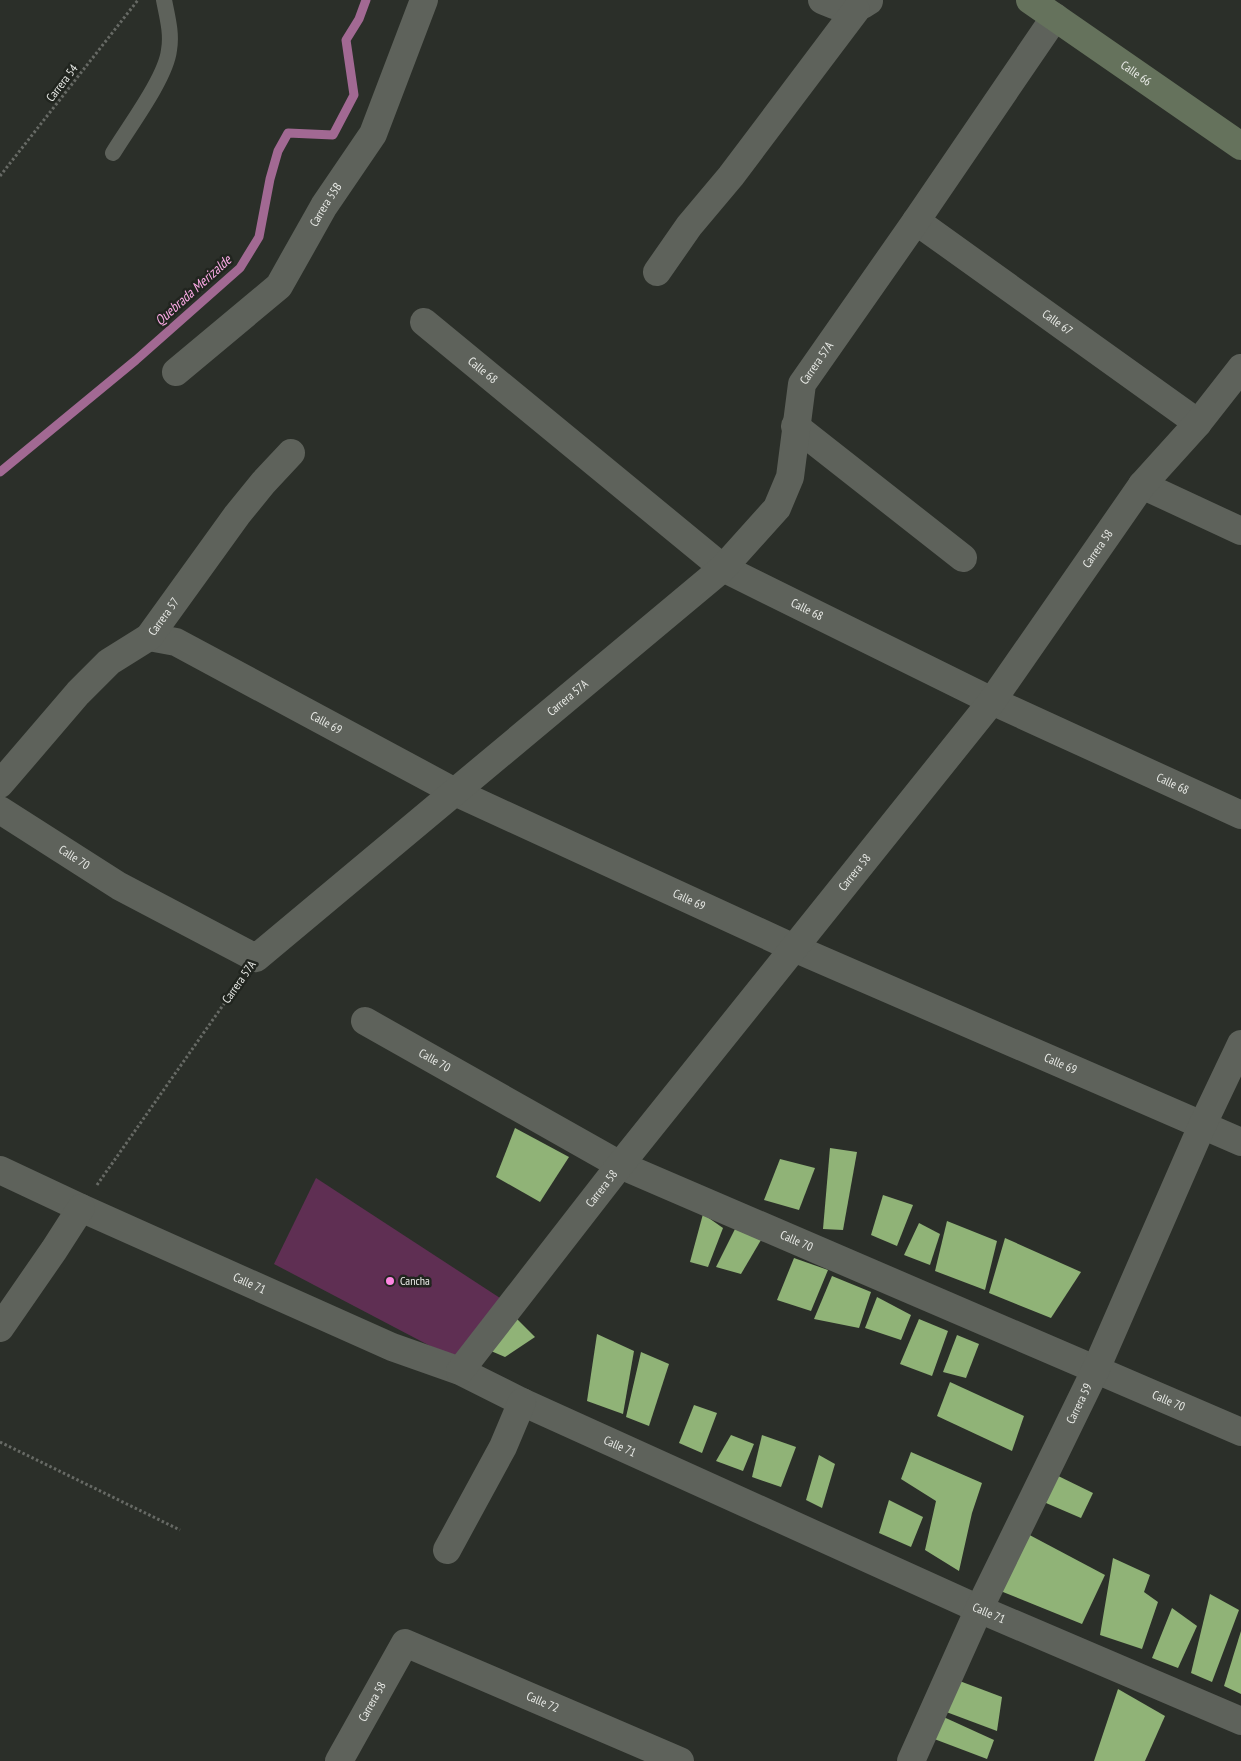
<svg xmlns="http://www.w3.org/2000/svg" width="1241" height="1761" font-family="'PT Sans Narrow',sans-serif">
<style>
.green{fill:#5f2f53}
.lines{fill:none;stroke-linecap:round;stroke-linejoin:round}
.stream{stroke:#a26993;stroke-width:9}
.building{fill:#90b377}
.path{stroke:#676a65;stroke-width:3;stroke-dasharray:2.5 2.5;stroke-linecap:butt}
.lane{stroke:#5e625b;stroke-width:16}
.street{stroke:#5e625b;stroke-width:28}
.secondary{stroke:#65725c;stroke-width:28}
.poi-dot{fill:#fe86e1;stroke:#21251f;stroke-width:2}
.labels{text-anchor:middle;stroke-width:5;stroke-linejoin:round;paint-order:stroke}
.street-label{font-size:12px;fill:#e8eae6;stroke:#21251f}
.poi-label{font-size:12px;fill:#e8eae6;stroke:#21251f;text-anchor:start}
.water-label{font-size:14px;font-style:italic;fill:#fcaae6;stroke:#21251f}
</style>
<rect width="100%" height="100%" fill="#2b2f29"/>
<!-- green -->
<path class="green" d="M316,1178l184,120 -45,61 -181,-95z"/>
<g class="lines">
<!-- stream -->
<path class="stream" d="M0,472l136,-112 104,-92 19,-31 11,-58 8,-28 10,-18 45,2 21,-40 -8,-55 13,-21 7,-19"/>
</g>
<!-- building -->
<g class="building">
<path d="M515,1128l54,29 -29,45 -44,-25z"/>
<path d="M830,1148l27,4 -14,78 -20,-1z"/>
<path d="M780,1159l35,9 -16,42 -35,-10z"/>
<path d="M883,1195l30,10 -16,41 -26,-11z"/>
<path d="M703,1214l20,14 -15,39 -18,-5z"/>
<path d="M947,1221l50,20 -12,49 -50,-19z"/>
<path d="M919,1223l21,11 -10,31 -26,-10z"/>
<path d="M735,1229l26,11 -20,34 -25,-7z"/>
<path d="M1005,1238l76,34 -30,46 -62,-25z"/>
<path d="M794,1258l34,12 -17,41 -34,-11z"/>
<path d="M832,1276l39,16 -12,36 -45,-9z"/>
<path d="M877,1297l34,18 -10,25 -36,-12z"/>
<path d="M511,1313l24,24 -30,20 -21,-9z"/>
<path d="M919,1319l29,12 -16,45 -32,-12z"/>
<path d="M597,1334l37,17 -11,63 -36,-13z"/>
<path d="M957,1335l22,9 -13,34 -23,-6z"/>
<path d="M641,1352l28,12 -20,62 -23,-9z"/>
<path d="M950,1382l74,34 -12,35 -75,-35z"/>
<path d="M694,1405l23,8 -15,40 -23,-10z"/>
<path d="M731,1435l23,9 -11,27 -27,-10z"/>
<path d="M762,1435l34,12 -15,40 -29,-10z"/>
<path d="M911,1452l71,31 -10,30 -13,58 -34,-21 11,-49 -35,-22z"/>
<path d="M819,1455l16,9 -13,44 -16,-8z"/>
<path d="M1050,1472l43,21 -12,25 -42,-18z"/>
<path d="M889,1500l34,17 -12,30 -32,-14z"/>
<path d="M1022,1531l83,44 -23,49 -89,-36z"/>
<path d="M1113,1558l37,17 -6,17 14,10 -16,47 -42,-14z"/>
<path d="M1210,1594l29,16 -27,72 -21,-9z"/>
<path d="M1172,1608l25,18 -19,42 -26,-10z"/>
<path d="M1241,1631v63l-17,-8z"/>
<path d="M949,1677l53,20 -5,34 -56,-21z"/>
<path d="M1118,1689l47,27 -20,45h-51z"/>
<path d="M937,1714l57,26 -7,19 -58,-22z"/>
</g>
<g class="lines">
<!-- path -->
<g class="path">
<path d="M0,176l138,-176"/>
<path d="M97,1185l143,-204"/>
<path d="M0,1442l180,88"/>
</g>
<!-- lane -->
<path class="lane" d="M113,153c15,-25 53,-75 56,-103 3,-17 -2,-34 -5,-50"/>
<!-- street -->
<g class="street">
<path d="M822,0c19,8 29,14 47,1"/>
<path id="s1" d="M916,221l282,202"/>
<path d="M657,272l32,-46 42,-50 125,-166"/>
<path id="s2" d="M424,322l299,246 269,133 249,114"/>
<path id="s3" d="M176,372l103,-86 45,-80 49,-72 51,-134"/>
<path d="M795,426l168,132"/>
<path d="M1142,485l99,46"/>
<path id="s4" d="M149,637l27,5 279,150 339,156 447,194"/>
<path id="s5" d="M0,784l78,-91 31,-31 40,-25 88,-122 26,-32 28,-30"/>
<path id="s6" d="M0,810l119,76 137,72 467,-390 54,-60 13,-31 12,-93 114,-163 139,-204"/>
<path id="s7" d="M365,1021l255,144 621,267"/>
<path id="s8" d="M0,1170l81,38 311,139 68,24 62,31 457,207 262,112"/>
<path d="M0,1328l54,-78 27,-42"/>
<path id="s9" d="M460,1371l160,-206 372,-464 150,-216 56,-62 43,-55"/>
<path d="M447,1550l56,-103 19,-45"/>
<path id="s10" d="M339,1761l66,-118 275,118"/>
<path id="s11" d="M911,1761l68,-152 117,-240 106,-243 39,-82"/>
</g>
<!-- secondary -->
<path class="secondary" id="s12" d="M1030,0l211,146"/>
</g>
<!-- markers -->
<circle class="poi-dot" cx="390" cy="1281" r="5"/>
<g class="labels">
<!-- street labels -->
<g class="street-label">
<text dy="4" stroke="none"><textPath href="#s12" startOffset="129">Calle 66</textPath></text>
<text transform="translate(62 83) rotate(-52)" y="4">Carrera 54</text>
<text dy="4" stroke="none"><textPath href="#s3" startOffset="228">Carrera 55B</textPath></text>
<text dy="4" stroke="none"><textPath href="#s1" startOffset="174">Calle 67</textPath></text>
<text dy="4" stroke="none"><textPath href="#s6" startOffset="1138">Carrera 57A</textPath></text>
<text dy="4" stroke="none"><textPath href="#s2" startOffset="76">Calle 68</textPath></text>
<text dy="4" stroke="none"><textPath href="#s9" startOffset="1041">Carrera 58</textPath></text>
<text dy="4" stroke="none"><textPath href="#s2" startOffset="481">Calle 68</textPath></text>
<text dy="4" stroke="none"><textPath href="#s5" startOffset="236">Carrera 57</textPath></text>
<text dy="4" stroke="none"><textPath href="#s6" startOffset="702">Carrera 57A</textPath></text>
<text dy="4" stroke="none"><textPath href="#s4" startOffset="198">Calle 69</textPath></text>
<text dy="4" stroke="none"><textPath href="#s2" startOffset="886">Calle 68</textPath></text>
<text dy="4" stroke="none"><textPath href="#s6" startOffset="88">Calle 70</textPath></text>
<text dy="4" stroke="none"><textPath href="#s9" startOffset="636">Carrera 58</textPath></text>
<text dy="4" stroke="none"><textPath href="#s4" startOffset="602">Calle 69</textPath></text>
<text transform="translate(239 982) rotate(-55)" y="4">Carrera 57A</text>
<text dy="4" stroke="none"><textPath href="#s7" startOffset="80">Calle 70</textPath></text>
<text dy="4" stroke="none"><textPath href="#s4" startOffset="1008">Calle 69</textPath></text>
<text dy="4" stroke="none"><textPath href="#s9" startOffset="231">Carrera 58</textPath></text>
<text dy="4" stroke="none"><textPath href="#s7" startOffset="485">Calle 70</textPath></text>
<text dy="4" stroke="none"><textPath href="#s8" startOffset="274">Calle 71</textPath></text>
<text dy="4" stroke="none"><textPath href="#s7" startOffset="890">Calle 70</textPath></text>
<text dy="4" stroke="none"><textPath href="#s11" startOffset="395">Carrera 59</textPath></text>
<text dy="4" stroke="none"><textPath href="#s8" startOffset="679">Calle 71</textPath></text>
<text dy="4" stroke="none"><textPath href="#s8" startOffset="1084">Calle 71</textPath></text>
<text dy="4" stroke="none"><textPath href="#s10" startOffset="68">Carrera 58</textPath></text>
<text dy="4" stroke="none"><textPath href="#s10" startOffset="285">Calle 72</textPath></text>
</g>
<!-- poi labels -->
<g class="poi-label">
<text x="400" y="1285">Cancha</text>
</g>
<!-- water labels -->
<g class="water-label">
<text transform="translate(193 290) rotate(-42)" y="5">Quebrada Merizalde</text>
</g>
</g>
</svg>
